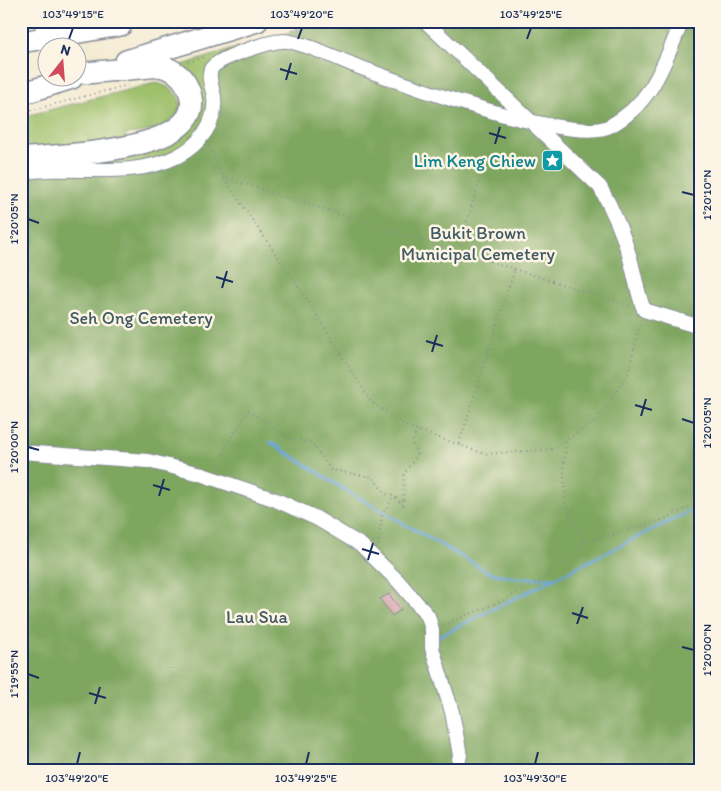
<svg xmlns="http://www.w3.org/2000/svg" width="721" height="791" font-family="Itim,sans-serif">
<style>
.green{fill:#9dc06a;stroke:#5c7864}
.forest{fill:#7ea65e;stroke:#4c6a5e}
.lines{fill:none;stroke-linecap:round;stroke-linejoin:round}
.stream{stroke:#66a2d7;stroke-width:3}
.building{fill:#cf96a8}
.minor-casing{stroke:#888d98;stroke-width:16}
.highway-casing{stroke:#888d98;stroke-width:24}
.path{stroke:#888d98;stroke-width:2;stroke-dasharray:1 4;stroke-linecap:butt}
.minor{stroke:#fff;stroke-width:14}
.highway{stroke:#fff;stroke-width:21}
.ticks{fill:none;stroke:#1b2f5e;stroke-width:2}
.labels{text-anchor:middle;stroke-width:5;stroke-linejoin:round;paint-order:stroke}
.culture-label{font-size:18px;fill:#0d838f;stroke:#fcf5e5;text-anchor:end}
.park-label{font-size:18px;fill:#425a62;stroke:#fcf5e5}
.neatline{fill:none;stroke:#1b2f5e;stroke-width:2}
.ticks-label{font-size:12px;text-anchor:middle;fill:#1b2f5e}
</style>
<rect width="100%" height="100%" fill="#fcf5e5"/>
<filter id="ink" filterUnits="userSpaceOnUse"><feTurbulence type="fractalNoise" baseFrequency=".02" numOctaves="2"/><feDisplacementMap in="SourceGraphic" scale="10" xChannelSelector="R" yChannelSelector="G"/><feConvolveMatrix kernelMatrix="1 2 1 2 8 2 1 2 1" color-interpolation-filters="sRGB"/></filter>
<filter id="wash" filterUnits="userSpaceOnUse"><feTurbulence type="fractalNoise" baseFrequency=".0096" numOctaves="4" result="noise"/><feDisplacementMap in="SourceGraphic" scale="20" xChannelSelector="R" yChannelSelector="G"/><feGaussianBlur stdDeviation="1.12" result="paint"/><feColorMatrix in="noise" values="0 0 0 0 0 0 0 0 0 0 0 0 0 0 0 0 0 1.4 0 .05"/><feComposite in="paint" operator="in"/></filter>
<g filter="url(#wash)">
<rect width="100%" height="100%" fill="#f4ebd3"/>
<!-- green -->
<g class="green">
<path d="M239,47l-30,66 -19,32 -45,19 -85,2 122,-35v-66z"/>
<path d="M155,83c20,2 36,23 16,38 -13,10 -30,12 -45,13l-1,6 -104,11v-34z"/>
</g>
<!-- forest -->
<path class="forest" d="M313,21h387v749h-679v-593l31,-5 61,5 90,-35 11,-66 8,-21 80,-27z"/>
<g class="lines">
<!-- stream -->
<g class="stream">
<path d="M270,442l77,49 143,82 27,5h38"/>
<path d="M437,637l263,-131"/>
</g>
</g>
<g id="blocks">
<!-- building -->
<path class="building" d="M389,594l12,16 -9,6 -12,-17z"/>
</g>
</g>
<g filter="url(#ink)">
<use href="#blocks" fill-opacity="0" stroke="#888d98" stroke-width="1"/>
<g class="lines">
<defs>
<g id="minor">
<path d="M42,21v4"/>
<path d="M425,21l175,166c13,23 23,46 30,71 5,18 7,34 14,52l56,17"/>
<path d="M21,173c53,-10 107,8 157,-17 21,-11 39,-33 36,-59 -1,-9 -7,-18 -3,-28 6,-11 57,-27 71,-28 14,-2 61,20 77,26 42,16 215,79 251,59 43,-23 54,-63 72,-105"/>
<path d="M21,452l127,9 49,12 79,27 40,18 45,27 37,36 30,35 4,14v18l20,64 8,43 -3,15"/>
</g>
<g id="highway">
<path d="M21,42l100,-17"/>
<path d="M126,61l131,-40"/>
<path d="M21,94l51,-16"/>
<path d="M21,159c34,-5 200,-5 166,-73 -6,-12 -15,-17 -27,-20l-74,7"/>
</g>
</defs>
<!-- minor casing -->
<use href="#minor" class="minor-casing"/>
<!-- highway casing -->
<use href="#highway" class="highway-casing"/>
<!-- path -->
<g class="path">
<path d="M21,23l7,-2"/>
<path d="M293,30l18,-9"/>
<path d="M188,62l19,-6"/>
<path d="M21,113l107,-28"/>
<path d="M209,147l14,30 83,121 65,104 35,24 79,28 68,-5 44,-29 31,-46 13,-54"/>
<path d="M223,177l408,129"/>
<path d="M458,250l39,-126"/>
<path d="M566,442l-2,26 1,38 21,36"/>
<path d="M459,444l56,-176"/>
<path d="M220,469l6,-24 23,-34 42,28 20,3 20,28 41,7 14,17 8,2 9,9 1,-31 13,-19 -5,-12 5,-13"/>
<path d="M378,546l4,-31 11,-18"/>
<path d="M443,625l61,-25 41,-22 41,-36 76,-22 38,-18"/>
</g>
<!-- minor -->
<use href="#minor" class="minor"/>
<!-- highway -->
<use href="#highway" class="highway"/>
</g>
</g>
<!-- ticks -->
<path class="ticks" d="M69,39l4,-11M298,39l4,-11M527,39l4,-11M280,69l17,5M286,80l5,-17M489,133l17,5M495,144l5,-17M682,192l12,3M28,219l11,4M216,277l17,5M222,288l5,-17M426,341l17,5M432,352l5,-17M635,405l17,5M641,416l5,-17M682,419l12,4M28,447l11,3M153,485l17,5M159,496l5,-17M362,549l17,5M368,560l5,-17M572,613l16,5M577,624l6,-17M682,647l12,3M28,674l11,4M89,693l17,5M95,704l5,-17M77,764l3,-12M306,764l3,-12M535,764l3,-12"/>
<!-- icons -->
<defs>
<symbol id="sight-square" viewBox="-11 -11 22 22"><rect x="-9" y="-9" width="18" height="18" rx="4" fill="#0f9aa8" stroke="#fcf5e5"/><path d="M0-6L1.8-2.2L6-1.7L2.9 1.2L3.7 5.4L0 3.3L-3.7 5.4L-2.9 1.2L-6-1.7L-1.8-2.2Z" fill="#fff"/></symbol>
</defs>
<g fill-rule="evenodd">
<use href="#sight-square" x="540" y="148" width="25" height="25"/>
</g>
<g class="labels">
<!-- culture labels -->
<g class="culture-label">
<text x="536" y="167">Lim Keng Chiew</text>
</g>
<!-- park labels -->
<g class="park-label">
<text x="478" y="239">Bukit Brown<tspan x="478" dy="21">Municipal Cemetery</tspan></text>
<text x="141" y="324">Seh Ong Cemetery</text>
<text x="257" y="623">Lau Sua</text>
</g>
</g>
<!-- margin -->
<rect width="721" height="791" fill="none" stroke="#fcf5e5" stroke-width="55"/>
<!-- north arrow -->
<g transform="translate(62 62) rotate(17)"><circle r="24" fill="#fcf5e5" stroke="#a2a6af"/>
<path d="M0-4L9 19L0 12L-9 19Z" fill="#d1495b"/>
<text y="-8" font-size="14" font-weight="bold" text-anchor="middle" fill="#1b2f5e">N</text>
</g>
<rect x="28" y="28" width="666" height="736" class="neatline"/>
<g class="ticks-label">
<text x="73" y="18">103°49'15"E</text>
<text x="302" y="18">103°49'20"E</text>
<text x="531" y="18">103°49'25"E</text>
<text transform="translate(707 195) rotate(-90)" y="4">1°20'10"N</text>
<text transform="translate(14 219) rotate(-90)" y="4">1°20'05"N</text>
<text transform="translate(707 423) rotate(-90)" y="4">1°20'05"N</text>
<text transform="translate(14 447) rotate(-90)" y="4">1°20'00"N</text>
<text transform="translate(707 650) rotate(-90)" y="4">1°20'00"N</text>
<text transform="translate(14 674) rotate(-90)" y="4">1°19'55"N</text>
<text x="77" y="782">103°49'20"E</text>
<text x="306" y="782">103°49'25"E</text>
<text x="535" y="782">103°49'30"E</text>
</g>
</svg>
